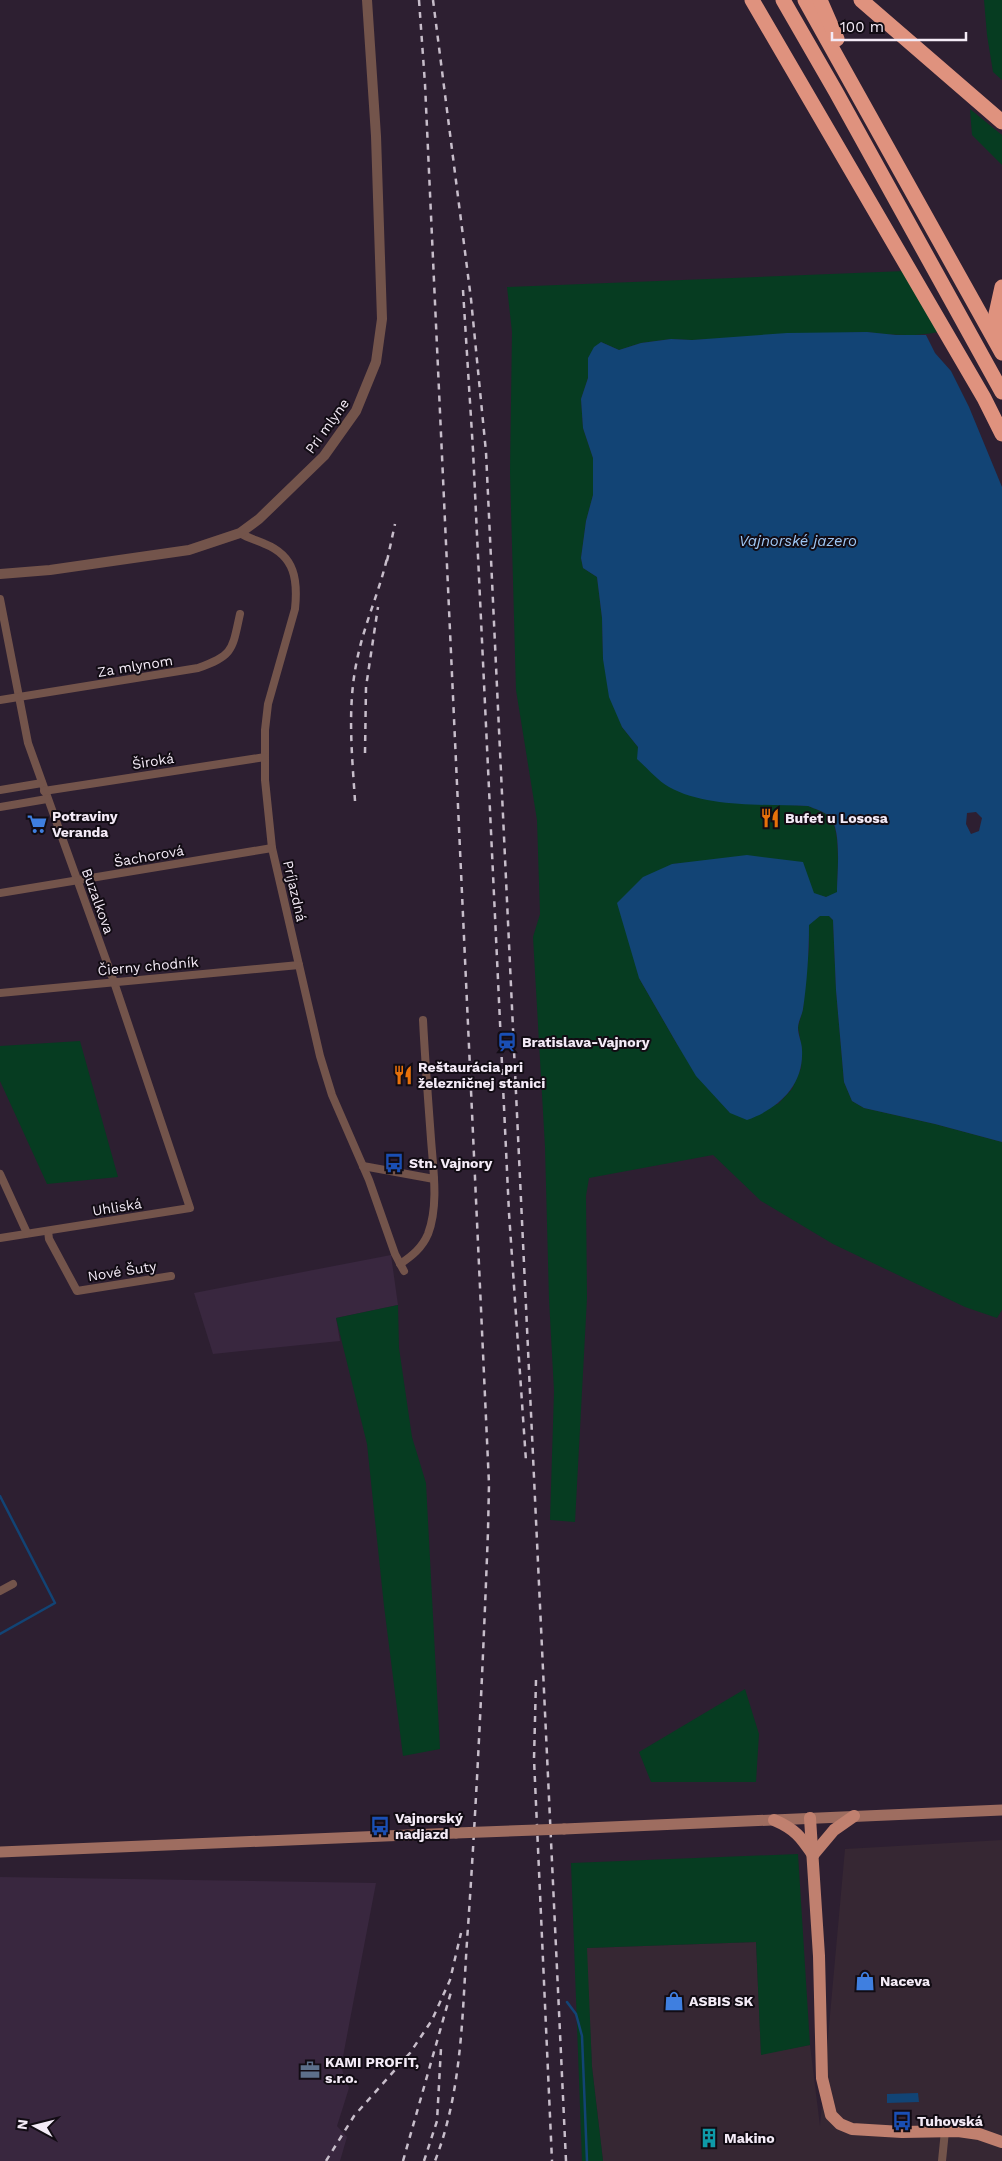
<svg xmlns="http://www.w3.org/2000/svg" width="1002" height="2161" font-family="'Work Sans',sans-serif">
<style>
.commercial{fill:#362733}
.built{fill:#39273f}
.green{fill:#063c21}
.water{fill:#124475;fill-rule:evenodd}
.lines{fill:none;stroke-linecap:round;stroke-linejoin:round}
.stream{stroke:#124475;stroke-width:2.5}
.minor{stroke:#73544b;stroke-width:8}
.tertiary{stroke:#73544b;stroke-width:10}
.secondary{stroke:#9e6d60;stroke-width:11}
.primary{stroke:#c0806f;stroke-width:12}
.motorway{stroke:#df927e;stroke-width:15}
.rail{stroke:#c7bdca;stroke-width:2.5;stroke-dasharray:6 6;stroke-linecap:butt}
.secondary-bridge{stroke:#9e6d60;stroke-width:11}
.labels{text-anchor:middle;stroke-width:4;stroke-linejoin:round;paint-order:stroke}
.street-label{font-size:14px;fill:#f4ebf7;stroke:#120c14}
.poi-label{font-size:14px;font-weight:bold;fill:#f4ebf7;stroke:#120c14;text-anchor:start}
.water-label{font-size:15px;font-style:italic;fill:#9fc7f4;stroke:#120c14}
</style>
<rect width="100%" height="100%" fill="#2d1f31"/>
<!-- commercial -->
<path class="commercial" d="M1002,1840v321h-399l-11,-94 -6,-119 170,-6 5,112 49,-9 10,81 25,-277z"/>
<!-- built -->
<g class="built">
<path d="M391,1255l7,50 -62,13 4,23 -127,13 -19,-61z"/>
<path d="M0,1877l376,6 -35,184 8,21 -12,38 10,11 -7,24h-340z"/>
</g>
<!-- green -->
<g class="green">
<path d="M984,0h18v80l-9,-8 -6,-37z"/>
<path d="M970,109l32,26v30l-30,-30z"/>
<path d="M905,271l33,61c-23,5 -47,3 -71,0l-175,8 -21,-1 -30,4 -22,7 -18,-8 -13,16v20l-7,21 2,29 10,30v37l-7,26 -5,37 2,10 14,9 5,41 1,41 19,68 16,20 96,55 74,4c7,3 15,5 21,11 13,12 8,58 8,76l-11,4 -132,-35 -22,2 -33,114 38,66 53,69 48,-9 14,-15 9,-21 1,-18 -4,-23 5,-18 6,-62v-23l11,-8h9l4,4 3,70 8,92 8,19 12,7 71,16 67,18v168l-5,8 -32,-11 -132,-63 -72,-43 -48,-46 -124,23 -3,18 1,102 -12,224 -25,-2 4,-129 -5,-92 -4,-152 -12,-210 7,-23 -3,-94 -21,-130 -6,-218 2,-140 -5,-45z"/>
<path d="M80,1041l38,136 -71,7 -47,-103v-35z"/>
<path d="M398,1305l1,43 13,89 14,46 14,266 -37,7 -19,-150 -17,-162 -31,-126z"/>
<path d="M745,1689l14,45 -3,48h-105l-12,-30z"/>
<path d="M798,1854l12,191 -49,10 -5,-113 -169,6 5,119 11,94h-21l-11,-298z"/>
</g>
<!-- water -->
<g class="water">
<path d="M867,332l29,3h30l9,18 16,18 18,36 33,80v655l-67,-18 -71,-16 -12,-7 -8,-19 -8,-92 -3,-70 -4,-4h-9l-11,9c0,27 -2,57 -6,84 -1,6 -5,13 -5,19 0,7 4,15 4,22 2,36 -24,59 -55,70l-17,-7 -34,-37 -19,-32 -38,-66 -22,-75 26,-26 29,-13 75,-9 56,7 11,31 12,4 11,-5c0,-17 5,-62 -7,-75 -6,-6 -15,-8 -22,-11 -42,-2 -102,2 -139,-19 -12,-7 -22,-19 -32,-28l1,-12 -16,-20 -13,-30 -6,-38 -1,-41 -5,-41 -14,-9 -2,-10 5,-37 7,-26v-37l-10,-30 -2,-29 7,-21v-20l6,-11 7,-5 18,8 22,-7 30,-4 21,1 95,-7zM976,812l6,6 -3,13 -8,3 -5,-10 1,-11z"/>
<path d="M918,2093l1,9 -32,1v-9z"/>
</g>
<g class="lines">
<!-- stream -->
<g class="stream">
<path d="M0,1496l55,107 -55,31"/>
<path d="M567,2002l9,12 6,22 5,125"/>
</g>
<!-- minor -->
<g class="minor">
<path d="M240,533c8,5 16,7 25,11 30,12 33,36 30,65l-27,95 -3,26v50l7,68 48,208 12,39 37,85 26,74 9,17"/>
<path d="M0,599l28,144 86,239 76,226 -190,30"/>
<path d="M0,700l198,-32c36,-13 34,-18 42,-54"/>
<path d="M0,790l42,-7"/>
<path d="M44,791l221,-34"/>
<path d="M0,807l47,-8"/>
<path d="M0,893l272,-45"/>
<path d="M0,993l299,-28"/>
<path d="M363,1166l71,13"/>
<path d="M0,1174l27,59"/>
<path d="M48,1231l1,8 28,52 94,-15"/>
<path d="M400,1264c12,-8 22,-16 28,-30 11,-29 5,-66 3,-95 -3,-40 -6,-80 -8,-119"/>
<path d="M0,1591l13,-7"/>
<path d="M942,2161l3,-30"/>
</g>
<!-- tertiary -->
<path class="tertiary" d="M0,574l50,-4 139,-20 51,-17 19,-14 65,-63 32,-45 20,-49 6,-43 -6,-183 -9,-136"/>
<!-- secondary -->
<g class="secondary">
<path d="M564,1829l438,-19"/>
<path d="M0,1852l456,-19"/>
</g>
<!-- primary -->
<g class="primary">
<path d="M810,1818l9,138 3,122 9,37 9,9 12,5 50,3 56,-1 21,3 23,8"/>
<path d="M774,1820c21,9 27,17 39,35"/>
<path d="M813,1855l21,-25 20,-14"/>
</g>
<!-- motorway -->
<g class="motorway">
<path d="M752,0l232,398 18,36"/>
<path d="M783,0l53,92 166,300"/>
<path d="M805,0l197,353"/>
<path d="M820,0l17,39"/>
<path d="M861,0l141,122"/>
<path d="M996,341v-27l6,-27"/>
</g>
<!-- rail -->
<g class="rail">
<path d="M419,0l6,84 64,1400 -1,47c-5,132 -11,264 -20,396 -6,79 -4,159 -33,234"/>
<path d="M433,0l38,299 15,153 80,1709"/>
<path d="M463,290l10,160 36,763 17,248"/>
<path d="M387,561l8,-37"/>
<path d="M365,753l1,-66 12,-80"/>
<path d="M355,801c-3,-47 -8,-94 2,-141 7,-36 23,-69 31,-106"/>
<path d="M536,1680l-2,79 18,402"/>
<path d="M326,2161l28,-45 56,-63 22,-33 18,-40 11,-47"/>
<path d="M403,2161l48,-169"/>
<path d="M424,2161l13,-40 4,-73"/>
</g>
<!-- secondary-bridge -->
<path class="secondary-bridge" d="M456,1833l108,-4"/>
</g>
<!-- icons -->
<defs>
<symbol id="restaurant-bare" viewBox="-9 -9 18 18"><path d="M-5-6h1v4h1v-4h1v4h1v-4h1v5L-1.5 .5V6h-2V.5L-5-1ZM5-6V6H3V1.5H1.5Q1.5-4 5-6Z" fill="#e8710a" stroke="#120c14" stroke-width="2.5" paint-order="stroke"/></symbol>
<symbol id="supermarket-bare" viewBox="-9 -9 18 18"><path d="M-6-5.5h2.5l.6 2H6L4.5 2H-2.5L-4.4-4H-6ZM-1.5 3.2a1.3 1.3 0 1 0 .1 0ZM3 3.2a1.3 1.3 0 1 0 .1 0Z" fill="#3f7fe0" stroke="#120c14" stroke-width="2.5" paint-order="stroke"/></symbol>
<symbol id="station-bare" viewBox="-9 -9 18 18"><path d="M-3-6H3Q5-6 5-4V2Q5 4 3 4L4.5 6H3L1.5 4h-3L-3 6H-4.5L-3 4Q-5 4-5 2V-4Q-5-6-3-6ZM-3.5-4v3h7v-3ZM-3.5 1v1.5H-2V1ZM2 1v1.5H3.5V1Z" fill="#1a4fb4" stroke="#120c14" stroke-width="2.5" paint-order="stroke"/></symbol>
<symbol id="bus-bare" viewBox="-9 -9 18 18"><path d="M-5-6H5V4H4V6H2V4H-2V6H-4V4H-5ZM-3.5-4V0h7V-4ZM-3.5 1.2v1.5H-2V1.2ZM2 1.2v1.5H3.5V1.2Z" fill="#1a4fb4" stroke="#120c14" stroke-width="2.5" paint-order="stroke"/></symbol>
<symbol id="shop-bare" viewBox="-9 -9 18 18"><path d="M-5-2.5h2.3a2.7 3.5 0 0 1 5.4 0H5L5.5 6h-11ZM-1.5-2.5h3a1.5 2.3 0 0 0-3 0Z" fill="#3f7fe0" stroke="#120c14" stroke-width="2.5" paint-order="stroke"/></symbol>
<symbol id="office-bare" viewBox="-9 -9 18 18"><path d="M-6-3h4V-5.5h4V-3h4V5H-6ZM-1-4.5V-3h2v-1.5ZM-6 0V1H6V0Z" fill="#5c6f8a" stroke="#120c14" stroke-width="2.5" paint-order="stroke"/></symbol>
<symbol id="building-bare" viewBox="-9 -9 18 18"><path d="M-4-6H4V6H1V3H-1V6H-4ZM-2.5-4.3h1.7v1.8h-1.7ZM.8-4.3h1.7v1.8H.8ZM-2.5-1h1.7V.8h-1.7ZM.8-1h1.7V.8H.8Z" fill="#0f9aa8" stroke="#120c14" stroke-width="2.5" paint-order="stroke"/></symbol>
</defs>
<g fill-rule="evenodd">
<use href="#restaurant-bare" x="756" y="804" width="28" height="28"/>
<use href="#supermarket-bare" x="23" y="810" width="28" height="28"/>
<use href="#station-bare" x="493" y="1028" width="28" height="28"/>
<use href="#restaurant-bare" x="389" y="1061" width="28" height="28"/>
<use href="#bus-bare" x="380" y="1149" width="28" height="28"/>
<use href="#bus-bare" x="366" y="1812" width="28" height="28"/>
<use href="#shop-bare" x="851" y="1967" width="28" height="28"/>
<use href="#shop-bare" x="660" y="1987" width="28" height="28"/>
<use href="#office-bare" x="296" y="2056" width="28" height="28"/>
<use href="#bus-bare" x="888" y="2107" width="28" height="28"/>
<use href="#building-bare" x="695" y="2124" width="28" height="28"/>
</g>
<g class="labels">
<!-- street labels -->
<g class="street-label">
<text transform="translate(327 426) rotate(-54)" y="5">Pri mlyne</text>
<text transform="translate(135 666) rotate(-9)" y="5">Za mlynom</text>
<text transform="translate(153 761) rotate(-9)" y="5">Široká</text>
<text transform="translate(149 856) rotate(-10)" y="5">Šachorová</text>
<text transform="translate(295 891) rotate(77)" y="5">Príjazdná</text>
<text transform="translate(98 901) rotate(70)" y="5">Buzalkova</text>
<text transform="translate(148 966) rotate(-5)" y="5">Čierny chodník</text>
<text transform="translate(117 1207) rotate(-9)" y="5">Uhliská</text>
<text transform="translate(122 1271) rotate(-9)" y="5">Nové Šuty</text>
</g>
<!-- poi labels -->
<g class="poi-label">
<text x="52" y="821">Potraviny<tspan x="52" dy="16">Veranda</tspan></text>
<text x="785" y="823">Bufet u Lososa</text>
<text x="522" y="1047">Bratislava-Vajnory</text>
<text x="418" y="1072">Reštaurácia pri<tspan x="418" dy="16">železničnej stanici</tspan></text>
<text x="409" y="1168">Stn. Vajnory</text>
<text x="395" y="1823">Vajnorský<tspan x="395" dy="16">nadjazd</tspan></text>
<text x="880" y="1986">Naceva</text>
<text x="689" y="2006">ASBIS SK</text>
<text x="325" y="2067">KAMI PROFIT,<tspan x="325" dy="16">s.r.o.</tspan></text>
<text x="917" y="2126">Tuhovská</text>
<text x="724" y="2143">Makino</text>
</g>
<!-- water labels -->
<g class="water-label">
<text x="798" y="546">Vajnorské jazero</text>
</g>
</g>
<!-- north arrow -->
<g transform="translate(35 2126) rotate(277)" stroke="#120c14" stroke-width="4" paint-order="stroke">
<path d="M0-4L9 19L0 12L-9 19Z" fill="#f4ebf7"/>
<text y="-8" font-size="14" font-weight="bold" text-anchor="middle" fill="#f4ebf7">N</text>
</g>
<!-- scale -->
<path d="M832 32v8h134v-8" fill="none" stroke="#f4ebf7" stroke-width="2.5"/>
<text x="840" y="32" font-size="15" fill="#f4ebf7" stroke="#120c14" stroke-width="4" paint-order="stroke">100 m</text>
</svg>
